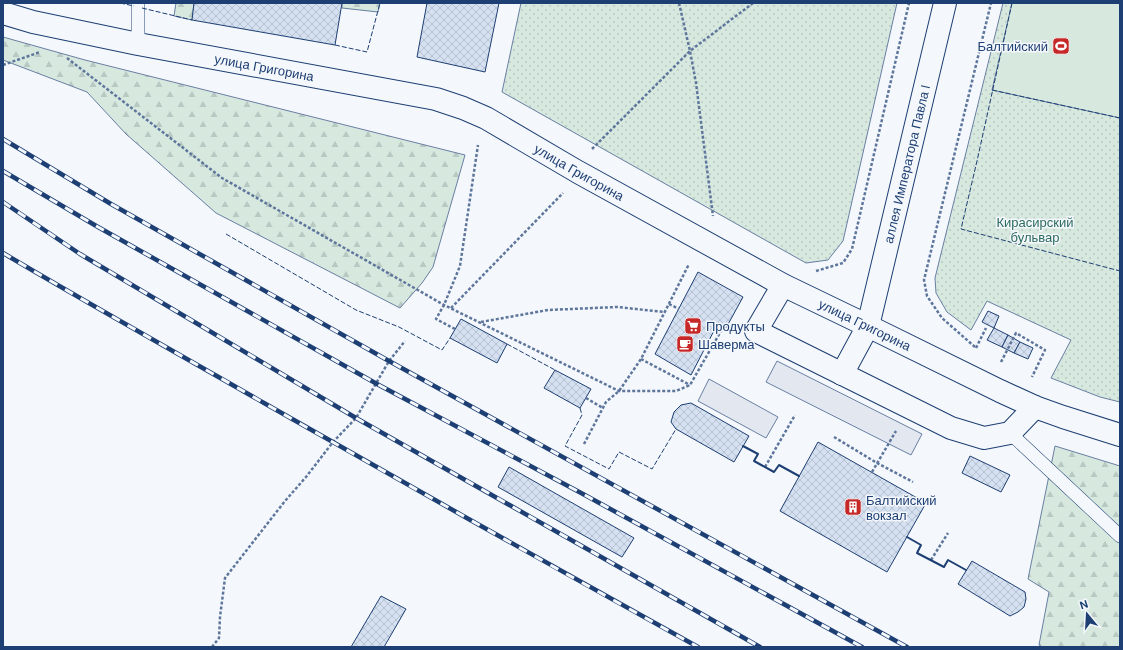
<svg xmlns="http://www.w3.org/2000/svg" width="1123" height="650" font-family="'DM Sans',sans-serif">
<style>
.forest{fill:url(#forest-firs);stroke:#687fa3}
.park{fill:url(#park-dots);stroke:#687fa3}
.pitch{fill:#d7e8df;stroke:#687fa3}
.parking{fill:#e3e8f0;stroke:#687fa3}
.building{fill:url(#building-cross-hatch);stroke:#1d3f73}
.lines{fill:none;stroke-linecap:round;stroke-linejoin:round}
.service-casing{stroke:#1d3f73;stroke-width:14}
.minor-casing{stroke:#1d3f73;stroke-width:24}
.path{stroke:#5e769c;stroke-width:2.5;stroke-dasharray:3 2;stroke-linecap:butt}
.service{stroke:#f4f7fb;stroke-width:13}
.minor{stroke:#f4f7fb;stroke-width:22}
.rail-casing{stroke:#1d3f73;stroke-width:4.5}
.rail{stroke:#f4f7fb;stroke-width:3;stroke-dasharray:9;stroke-linecap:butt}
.fence{stroke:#1d3f73;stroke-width:1;stroke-dasharray:5 2;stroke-linecap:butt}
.wall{stroke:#1d3f73;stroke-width:2}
.labels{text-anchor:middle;stroke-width:3;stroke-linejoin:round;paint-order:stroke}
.poi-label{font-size:13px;fill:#1d3f73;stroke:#f4f7fb;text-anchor:start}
.street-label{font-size:13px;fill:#1d3f73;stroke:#f4f7fb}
.park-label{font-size:13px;fill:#2c6c60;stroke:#f4f7fb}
</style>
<defs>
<pattern id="forest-firs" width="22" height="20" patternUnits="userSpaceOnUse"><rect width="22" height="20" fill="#d7e8df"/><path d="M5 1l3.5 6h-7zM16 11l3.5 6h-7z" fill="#b8c8c3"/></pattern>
<pattern id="park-dots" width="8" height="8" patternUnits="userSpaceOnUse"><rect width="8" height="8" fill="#d7e8df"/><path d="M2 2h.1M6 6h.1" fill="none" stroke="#b8c8c3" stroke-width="1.8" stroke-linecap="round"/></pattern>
<pattern id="building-cross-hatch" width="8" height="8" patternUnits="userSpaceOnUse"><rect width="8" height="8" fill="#d5e0f0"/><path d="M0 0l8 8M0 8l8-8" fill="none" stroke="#b6c1d1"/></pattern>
</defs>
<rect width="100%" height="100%" fill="#f4f7fb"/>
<!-- forest -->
<g class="forest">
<path d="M176,3h18l-2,17 -18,-4z"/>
<path d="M342,3h38l-2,9 -36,-4z"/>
<path d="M3,37l82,23 380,95 -32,112 -11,16 -22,25 -184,-95 -90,-79 -39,-42 -84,-32z"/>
<path d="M1055,446l65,20v181h-78l-3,-2 10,-53 -21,-13z"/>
</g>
<!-- park -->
<g class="park">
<path d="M521,3h376l-54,238 -15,19 -22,3 -304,-171z"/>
<path d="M1003,3h117v399l-20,-5 -49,-19 20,-38 -84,-39 -16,29 -24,-18 -11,-19 -1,-15z"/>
</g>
<!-- pitch -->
<path class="pitch" d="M1012,3h108v115l-128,-28z"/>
<!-- parking -->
<g class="parking">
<path d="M777,361l145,73 -11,21 -145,-73z"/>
<path d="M709,379l69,38 -12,21 -68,-37z"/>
</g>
<!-- building -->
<g class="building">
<path d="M194,3h148l-7,42 -143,-25z"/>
<path d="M427,3h72l-14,69 -68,-15z"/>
<path d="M698,272l45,25 -17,31 -8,-5 -27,52 -36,-21z"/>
<path d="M988,311l11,5 -5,12 -12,-6z"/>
<path d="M461,319l46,25 -10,19 -47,-25z"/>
<path d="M994,328l14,7 -6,12 -15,-7z"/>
<path d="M1008,335l12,7 -6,11 -12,-6z"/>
<path d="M1020,342l13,6 -5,11 -14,-6z"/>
<path d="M555,370l36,19 -11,19 -36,-20z"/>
<path d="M691,403l58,33 -15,26 -58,-33 -5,-7 3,-10 7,-7z"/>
<path d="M818,442l108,61 -39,69 -107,-61z"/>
<path d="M970,456l40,19 -9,17 -39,-19z"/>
<path d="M509,467l125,71 -12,19 -124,-70z"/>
<path d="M972,561l53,31 1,7 -2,8 -6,5 -8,4 -52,-32z"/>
<path d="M381,596l25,13 -22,38h-33z"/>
</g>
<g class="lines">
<defs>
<g id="service">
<path d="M138,3v41"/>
<path d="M1010,433l110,103"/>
</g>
<g id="minor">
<path id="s1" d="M3,13l30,9 105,22 298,55 27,9 23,10 92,54 205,113 85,41 132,65 35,16 28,10 57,18"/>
<path d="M783,285l-27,46 195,97 33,10 26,-5 25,-26"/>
<path id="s2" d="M842,374l26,-48 77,-323"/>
</g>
</defs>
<!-- service casing -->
<use href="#service" class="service-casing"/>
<!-- minor casing -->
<use href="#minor" class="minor-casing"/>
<!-- path -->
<g class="path">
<path d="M679,3l11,48 6,32 17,133"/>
<path d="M67,58l155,120 222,127 175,86h57l14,-6 31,-54 -6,-3"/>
<path d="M3,65l37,-13"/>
<path d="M592,149l98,-98 63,-48"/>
<path d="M816,271l27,-8 9,-14 57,-246"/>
<path d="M669,304l10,5"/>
<path d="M451,308l112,-115"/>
<path d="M481,322l67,-12 69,-3 48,5"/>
<path d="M455,329l-19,-10 8,-14 16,-39 18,-121"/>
<path d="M975,347l-33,-29 -15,-22 -3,-16 67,-277"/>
<path d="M976,348l10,-20"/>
<path d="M641,359l49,26"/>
<path d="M1001,362l15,-29 29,17 -13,27"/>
<path d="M586,398l17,10"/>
<path d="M834,437l43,26 36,19"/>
<path d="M584,444l22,-42 13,-11 22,-32 48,-95"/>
<path d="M765,467l30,-52"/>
<path d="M872,472l24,-41"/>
<path d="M931,560l17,-27"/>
<path d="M212,647l7,-9 1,-21 5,-39 60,-77 21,-24 27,-35 23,-24 33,-57 16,-20"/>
</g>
<!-- service -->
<use href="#service" class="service"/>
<!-- minor -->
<use href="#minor" class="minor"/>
<defs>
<g id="rail">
<path d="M3,139l108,65 278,157 518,286"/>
<path d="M3,171l95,56 279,157 206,110 279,153"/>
<path d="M3,202l77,52 276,164 404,229"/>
<path d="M3,253c86,51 174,100 261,150 144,82 289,164 434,244"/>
</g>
</defs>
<!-- rail casing -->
<use href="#rail" class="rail-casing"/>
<!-- rail -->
<use href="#rail" class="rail"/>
<!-- fence -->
<g class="fence">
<path d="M120,3l14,3"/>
<path d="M1012,3l-35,158 -16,68 159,42"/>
<path d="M142,8l50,12"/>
<path d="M335,45l32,7 13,-49"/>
<path d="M992,90l128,28"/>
<path d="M226,234l130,76 43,17 43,23 8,-12"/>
<path d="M507,344l48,26"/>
<path d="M580,408l2,7 -17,31 44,23 10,-17 33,17 24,-40"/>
</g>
<!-- wall -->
<g class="wall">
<path d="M743,446l15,8 -4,7 20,11 5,-7 20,11"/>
<path d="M907,537l14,8 -4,8 27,14 4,-7 18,10"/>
</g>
</g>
<!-- icons -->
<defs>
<symbol id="stadium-square" viewBox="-11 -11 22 22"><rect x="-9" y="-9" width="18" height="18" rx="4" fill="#c62828" stroke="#f4f7fb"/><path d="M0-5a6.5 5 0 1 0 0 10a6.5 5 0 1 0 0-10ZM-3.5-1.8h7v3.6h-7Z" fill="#fff"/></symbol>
<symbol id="supermarket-square" viewBox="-11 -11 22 22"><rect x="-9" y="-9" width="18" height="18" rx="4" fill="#c62828" stroke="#f4f7fb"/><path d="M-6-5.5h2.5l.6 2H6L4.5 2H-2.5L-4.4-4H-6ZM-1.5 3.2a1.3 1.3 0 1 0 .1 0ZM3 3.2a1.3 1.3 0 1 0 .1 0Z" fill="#fff"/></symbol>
<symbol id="cafe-square" viewBox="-11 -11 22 22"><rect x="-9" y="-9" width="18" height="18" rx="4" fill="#c62828" stroke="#f4f7fb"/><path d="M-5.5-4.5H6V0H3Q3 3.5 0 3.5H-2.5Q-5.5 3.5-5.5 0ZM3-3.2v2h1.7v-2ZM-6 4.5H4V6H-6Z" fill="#fff"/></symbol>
<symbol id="building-square" viewBox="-11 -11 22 22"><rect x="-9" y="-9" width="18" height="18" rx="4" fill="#c62828" stroke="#f4f7fb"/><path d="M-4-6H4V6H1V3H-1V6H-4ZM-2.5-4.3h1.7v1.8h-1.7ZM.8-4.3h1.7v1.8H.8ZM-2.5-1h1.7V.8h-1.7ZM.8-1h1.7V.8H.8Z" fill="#fff"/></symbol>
</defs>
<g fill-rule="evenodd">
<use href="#stadium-square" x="1051" y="36" width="20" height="20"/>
<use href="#supermarket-square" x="683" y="316" width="20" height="20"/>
<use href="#cafe-square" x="675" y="334" width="20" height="20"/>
<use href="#building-square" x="843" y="497" width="20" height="20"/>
</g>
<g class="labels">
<!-- poi labels -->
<g class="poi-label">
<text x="1048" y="51" text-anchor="end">Балтийский</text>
<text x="706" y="331">Продукты</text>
<text x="698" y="349">Шаверма</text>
<text x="866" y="505">Балтийский<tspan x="866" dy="15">вокзал</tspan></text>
</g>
<!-- street labels -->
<g class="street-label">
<text dy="5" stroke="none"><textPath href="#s1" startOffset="267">улица Григорина</textPath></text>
<text dy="5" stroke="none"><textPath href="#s2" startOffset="221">аллея Императора Павла I</textPath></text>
<text dy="5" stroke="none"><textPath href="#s1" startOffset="603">улица Григорина</textPath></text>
<text dy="5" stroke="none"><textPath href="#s1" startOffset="927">улица Григорина</textPath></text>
</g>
<!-- park labels -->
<g class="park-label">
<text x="1035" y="227">Кирасирский<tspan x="1035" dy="15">бульвар</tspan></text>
</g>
</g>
<!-- border -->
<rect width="1123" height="650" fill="none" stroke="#1d3f73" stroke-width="8"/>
<!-- north arrow -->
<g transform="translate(1087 614) rotate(342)" stroke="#f4f7fb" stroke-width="3" paint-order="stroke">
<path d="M0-3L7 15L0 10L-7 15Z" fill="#1d3f73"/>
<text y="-6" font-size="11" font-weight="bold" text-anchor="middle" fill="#1d3f73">N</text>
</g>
</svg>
